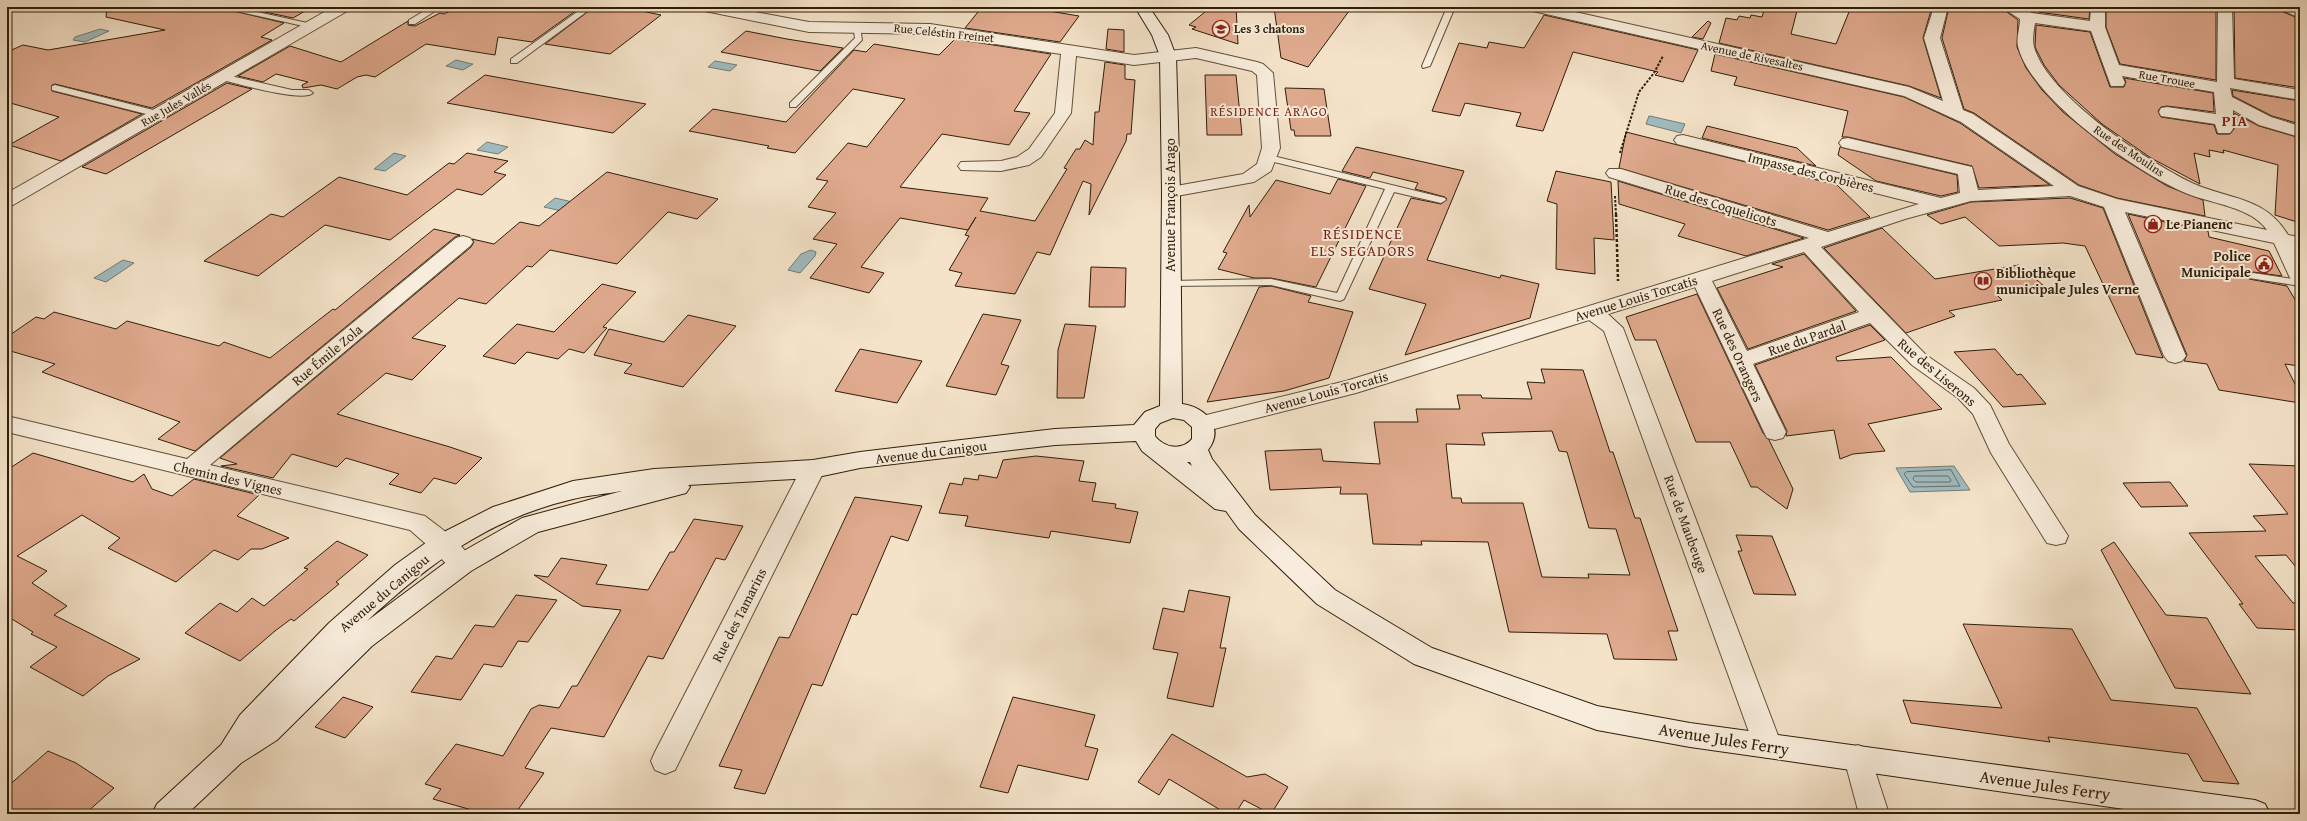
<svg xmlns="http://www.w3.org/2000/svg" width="2307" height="821" font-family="'Gentium Book Plus',serif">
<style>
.water{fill:#a0bbc0;stroke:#737c76}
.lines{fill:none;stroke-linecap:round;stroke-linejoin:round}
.shore{stroke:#686c64;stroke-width:1}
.building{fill:#e0aa8e;stroke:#2f1e08;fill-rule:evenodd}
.service-casing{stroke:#604f38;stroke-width:2}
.minor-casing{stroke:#604f38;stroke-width:2}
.secondary-casing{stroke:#2f1e08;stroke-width:2}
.path-far1{stroke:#2f1e08;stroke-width:2;stroke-dasharray:2.5 1.5;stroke-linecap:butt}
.path{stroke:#2f1e08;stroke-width:2.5;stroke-dasharray:3 2;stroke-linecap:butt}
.service{fill:#f8eddc;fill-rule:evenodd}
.minor{fill:#f8eddc;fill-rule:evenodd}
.secondary{fill:#f8eddc;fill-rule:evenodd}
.labels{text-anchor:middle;stroke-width:4;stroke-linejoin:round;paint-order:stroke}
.far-poi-label{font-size:12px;font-weight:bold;fill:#2f1e08;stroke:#f8eddc;text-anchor:start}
.far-street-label{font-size:12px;fill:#2f1e08;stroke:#f8eddc}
.far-neighbourhood-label{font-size:13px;letter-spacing:1px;fill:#7a1f14;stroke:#f8eddc}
.street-label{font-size:14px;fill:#2f1e08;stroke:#f8eddc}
.poi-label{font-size:14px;font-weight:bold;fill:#2f1e08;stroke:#f8eddc;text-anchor:start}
.far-district-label{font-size:15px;font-weight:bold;letter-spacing:1px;fill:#7a1f14;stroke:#f8eddc}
.neighbourhood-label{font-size:15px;letter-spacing:1px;fill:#7a1f14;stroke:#f8eddc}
.near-street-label{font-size:17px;fill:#2f1e08;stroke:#f8eddc}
</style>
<rect width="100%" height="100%" fill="#f4e3c9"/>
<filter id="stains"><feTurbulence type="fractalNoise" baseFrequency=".005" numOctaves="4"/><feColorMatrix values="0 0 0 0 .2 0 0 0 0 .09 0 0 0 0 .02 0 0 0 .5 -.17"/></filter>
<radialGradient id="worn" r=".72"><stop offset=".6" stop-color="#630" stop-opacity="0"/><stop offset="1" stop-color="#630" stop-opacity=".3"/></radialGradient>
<!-- water -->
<g class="water">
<path d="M100,29l9,2 -24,11 -12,-2 2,-3z"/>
<path d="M456,60l16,4h1l-10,6 -17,-4z"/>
<path d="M715,61l22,4 -7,6 -22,-4z"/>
<path d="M1649,116h1l35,8 -4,9 -35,-9z"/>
<path d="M487,142l21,5 -10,7 -21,-4z"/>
<path d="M394,153l12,3 -21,15 -11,-2z"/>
<path d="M555,198l22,5 -11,9 -22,-5z"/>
<path d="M811,250l5,2 -1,4 -15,17 -12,-3 13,-16z"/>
<path d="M123,260l11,3 -28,19 -12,-4z"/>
<path d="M1954,466l16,24 -60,2 -14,-24z"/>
</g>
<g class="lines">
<!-- shore -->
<g class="shore">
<path d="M1951,470l9,16 -47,1 -9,-13 2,-2z"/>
<path d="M1915,476h33l3,4 -1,2h-34l-3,-3z"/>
</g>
</g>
<!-- building -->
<g class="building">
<path d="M107,7h110l67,16 -23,14 11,3 -120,68 -97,-24 -3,1v6l90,23 -81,47 -52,-16 50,-28 -52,-15v-50l16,-7 25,5 117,-20 -59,-13z"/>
<path d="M241,7h71l-19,11z"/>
<path d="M458,7h123l-49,35 -34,-5 -3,18 -69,-11 -51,33 -9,-2 -9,2 -20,12 -16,-4 -18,3 -1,-3 6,-3 -32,-8 -13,8 -25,-6 52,-30 51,16 67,-41v4l7,1 25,-13 4,1z"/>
<path d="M594,7h28l39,8 -51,39 -65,-10z"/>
<path d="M982,7h43l54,9 -19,26 -95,-14z"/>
<path d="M1211,7h25l2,37 -46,-15 4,-2 -7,-2z"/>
<path d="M1274,7h78l-44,60 -27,-9z"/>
<path d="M1765,7h33l-7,27 45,10 15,-37h81l-9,31 18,60 -32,-12 -190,-43 7,-25 11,2 2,-4 11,2 1,-3 11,2z"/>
<path d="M1949,7h51l18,13 -1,27 9,21 16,22 21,22 52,42 52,32 36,14 2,16 -88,-18 -38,-13 -105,-72 -10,-4 -22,-71z"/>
<path d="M2035,7h55l-1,12 -51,-7z"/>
<path d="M2106,7h110v73l-96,-16 -14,-37z"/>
<path d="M2234,7h45l2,4 19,8v69l-65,-10z"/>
<path d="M1544,15l154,35 -15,32 -28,-7 3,-3 -85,-20 -30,79 -27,-5 5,-13 -56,-10 -5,13 -28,-5 27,-68 28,5 2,-6 35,6z"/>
<path d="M1708,21l3,2 -8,16 -11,-2z"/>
<path d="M2036,25l54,7 20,55h14l2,-5 -2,-4 89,15 1,19 -47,-6 -6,1 -3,4 3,6 53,8 3,9h13l4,-5v-16l25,13 41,12v85l-25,-8 3,-50 -55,-15 1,3 -15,-3 1,7 -16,-4 6,31 -49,-26 -49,-34 -43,-39 -15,-20 -9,-18z"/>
<path d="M1108,29l16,1v22l-18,-3z"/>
<path d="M746,31l41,8 56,9 -23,23 -99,-19z"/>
<path d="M955,39l96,15 -37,57 16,2 -21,32 -67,-11 -42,53 88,11 -8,13 55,10 32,-52 -3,-1 12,-19h4l5,-9 8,5 2,-33h4l6,-50 20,3v14l10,1 -4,54h-4l-1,7 -37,74 2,-31 -8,-3 -33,74 -13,-3 -22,42 -60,-8 7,-13 -13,-3 20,-34 -4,-1 11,-18 -8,13 -68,-12 -39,49 23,6 -15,20 -59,-15 27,-34 -24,-5 23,-26 -28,-6 20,-26 -12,-2 32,-36 19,4 38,-48 -52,-10 -58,64 -28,-5 2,-2 -80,-15 24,-22 73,13 68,-72 12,2 8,-8 65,11z"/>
<path d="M1715,54l189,43 56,26 90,62 -71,3 -7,-22 -124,-29h-6l6,-26 -114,-26 3,-8 -26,-6z"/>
<path d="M485,75l55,10 106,19 -33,29 -166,-30z"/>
<path d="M1205,75h31l6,60h-35z"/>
<path d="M227,83l25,6 -146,85 -24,-7z"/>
<path d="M1285,88l39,1 7,47h-36l-1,-6h-3z"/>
<path d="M2232,90l68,11v23l-28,-8 -39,-20z"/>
<path d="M1707,126l90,22 19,18 -114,-28z"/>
<path d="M1626,132l211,53 33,32 -42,13 -209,-62z"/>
<path d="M1356,147l108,24 -37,89 73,18 1,-3 38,9 -9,34 -125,37 21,-51 -57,-15 42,-91 30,6 6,-5 -2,-2 -30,-8 3,-6 -45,-11 -3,6 -28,-7z"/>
<path d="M1840,147l117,28 1,17 -17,4 -65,-15 -38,-26z"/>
<path d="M467,153l41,8 -14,11 12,3 -24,20 -25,-6 -67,51 -65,-15 -67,51 -54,-15 67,-47 12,3 56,-40 68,18 42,-32 5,1z"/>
<path d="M1556,171l55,11 3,58 -20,-2 1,36 -39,-5 1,-65 -10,-3z"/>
<path d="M607,172l111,27 -21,20 -29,-7 -51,52 -67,-14 -18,17 -5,-1 -41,38 -27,-6 -47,40 34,8 -34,34 -26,-7 -49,41 113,33 32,11 -26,26 -22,-6 -13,15 -32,-9 10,-10 -53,-16 -9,9 -45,-13 -19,24 -52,-12 16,-2 -17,-6 251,-211 3,-5 -2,-3 22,5 26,-22 19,4z"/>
<path d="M1338,179l28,7 -50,101 -45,-9h-17l-36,-9 9,-16 -4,-1 26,-47 1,12 26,-37 54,14z"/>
<path d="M1618,181l186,57 -58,18 -68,-20 7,-12 -66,-20z"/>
<path d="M2070,198l33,10 60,150 -27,-4 -51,-108 -22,-3 -64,3 -34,-29 -24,7 -14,-9 44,-13z"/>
<path d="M2128,214l80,17 1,6 60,14 13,25 -29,-4 -6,5 2,2 38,7 13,22v58l-15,-2 15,30v9l-81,-13 -12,-26 -23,-3 3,-6z"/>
<path d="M1882,228l53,51 84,-14 25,21 -48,8 6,6 -53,11 6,5 -49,17 -82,-85z"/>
<path d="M434,229l26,6 -5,2 -260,214 -37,-12 22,-17 -138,-50 13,-8 -48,-14v-13l29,-20 8,2 10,-7 62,17 11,-8 92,25 5,-4 46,16 63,-49 2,1z"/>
<path d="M1804,254l52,57 -108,38 -31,-61 66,-21 -11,-3z"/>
<path d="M1091,267l35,1 -1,39h-36z"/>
<path d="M602,284l34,8 -33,35 4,1 -23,25 -15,-4 -11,10 -31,-7 -12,12 -32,-8 34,-32 37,8z"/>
<path d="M1271,286l40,10 -3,6 45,10 -24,66 -45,13 -77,11 52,-115z"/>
<path d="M1697,294l66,139 6,7 24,49 -6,20 -30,-22h-6l-21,-45h-34l-40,-102h-21l-9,-23z"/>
<path d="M983,314l38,6 -20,44 8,2 -13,29 -50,-9z"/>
<path d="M688,315l48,11 -53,61 -59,-14 8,-9 -38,-9 15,-26 55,13z"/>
<path d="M1065,324l31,2 -12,72h-27l1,-48z"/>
<path d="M1870,325l15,15 -49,17 1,4 54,-4 51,52 -74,15 17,27 -32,3 -13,5 -6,-29 -48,6 1,-5 -32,-66z"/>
<path d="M860,349l62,12 -25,42 -62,-12z"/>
<path d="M1995,349l22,26 4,-1 25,30 -43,3 -49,-55z"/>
<path d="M1541,369l42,1 27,82h3l22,66h5l38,113h-10l9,29 -63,-1 -7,-25 -98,-2 -21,-90 -67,-1 1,4 -49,-1 -6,-50h-27l1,-7 -71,3 -5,-39 56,-2 2,12 57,3 -6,-42h44l-2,-13h44l-3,-14h24l1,3 50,1 -5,-17 18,1zM1552,431l7,20 8,1 22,76 27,1 14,46 -42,-1 1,4 -47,-1 -19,-74h-61l-1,-5h-9l-6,-54 39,1 -3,-12z"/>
<path d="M33,453l100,29 11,-8 8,15 20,7 22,-17 65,16 -22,21 52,22 -27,11h-11l-13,11 -24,-10 -38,32 -68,-34 12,-10 -38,-23 -65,41 30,15 -15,12 35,23 -13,9 86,44 -32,17 -25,20 -53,-29 27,-20 -26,-13 2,-2 -26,-16v-146z"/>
<path d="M1036,456l48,5 -5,20 17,2 -4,18 24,3 -1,4 23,4 -8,31 -79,-12 -2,7 -84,-12 3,-10 -29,-3 11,-30 12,2 2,-7 14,2 1,-5 18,3 6,-18z"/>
<path d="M2249,464l51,2v106l-14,-17 -31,1 38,47h7v27l-43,-2 -18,-24h4l-54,-71 77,-2 -13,-15 35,-2z"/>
<path d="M2170,482l18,24 -47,1 -18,-24z"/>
<path d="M855,497l67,9 -14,35 -17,-5 -34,79 -5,-1 -30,72 -10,-2 -47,110 -31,-6 8,-18 -23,-4 60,-129 10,1z"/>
<path d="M694,519l49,7 -18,34 -9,-2 -53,101 -15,-3 -44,81 -53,-9 -26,40 19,5 -29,41h-29l-53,-15 8,-10 -16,-5 31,-40 47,12 28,-47 8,-4 20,3 13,-22h5l44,-76 -39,-4 -48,-31 14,2 13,-19 46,7 -11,19 52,6 22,-38h4z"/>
<path d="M1736,535l36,1 24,59 -42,-1 -16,-43h4z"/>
<path d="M337,541l31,14 -32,27 3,2 -45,37 -3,-2 -16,12 -35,30 -55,-28 35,-30 17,9 15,-14 12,8 44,-37 -4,-1z"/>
<path d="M2114,542l52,73 41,3 44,76 -76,-6 -74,-138z"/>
<path d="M1189,590l41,7 -10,51h6l-13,59 -46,-9 11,-45 -25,-4 10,-41 21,4z"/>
<path d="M516,595l41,5 -29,42 -10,-1 -16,26 -18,-3 -23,36 -50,-8 25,-36 16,3 23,-34 19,2z"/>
<path d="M1963,624l109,5 39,71 86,8 42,76 -36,-3 -15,-27 -140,-17 2,5 -139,-19 -8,-23 99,8z"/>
<path d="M343,697l30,10 -28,31 -30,-11z"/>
<path d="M1013,697l82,18 -10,31 13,3 -10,31 -70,-15 -10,28 -28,-6z"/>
<path d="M1172,734l75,43 18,-3 23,13 -17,27 -27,-14 -9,14h-8l-58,-35 -10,16 -21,-13z"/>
<path d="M48,751l28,12 38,25 -29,26h-67l-11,-6v-21z"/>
</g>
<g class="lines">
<defs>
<g id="service">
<path d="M218,7h16l78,17 4,2 -4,2z"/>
<path d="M431,7h10l-26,17h-6v-4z"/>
<path d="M584,7h9l-76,56h-6v-4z"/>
<path d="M1447,7h8l-25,59 -7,2 -1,-2z"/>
<path d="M853,25l7,2 2,13 -66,67h-6v-4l65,-65z"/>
<path d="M222,74l70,16h17l4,3c-10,10 -78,-10 -94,-14l-1,-2z"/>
<path d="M55,85l106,27 2,2 -5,3 -106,-27v-4z"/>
<path d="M1269,155l176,43 1,2 -5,3 -47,-11 -50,107 -4,2 -69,-16 -105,1 -1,-2 1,-2 4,-1 101,-2 66,14 48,-104 -119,-29v-4z"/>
<path d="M2253,273l47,7v6l-51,-8 -1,-2z"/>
</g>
<g id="minor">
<path d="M333,7h18l-2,3 -336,195 -6,2v-14z"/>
<path d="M698,7h30l81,15 121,2 204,31 62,-7 61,14 6,2 10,9 7,75 -9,23 -17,11 -83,15 -6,-1 -3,-4 3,-4 78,-14 14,-10 5,-16 -5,-73 -5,-4 -56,-13 -62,7 -58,-9 -5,57 -30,44 -12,8 -28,6 -40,-1 -3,-4 3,-4 40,-1 16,-4 12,-8 26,-36 6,-59 -131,-20 -121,-2 -104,-21z"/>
<path d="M1526,7h27l356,80 34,14 -19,-63 10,-31h14l-8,31 23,72 10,4 105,72 39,13 150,31c-16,-23 -54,-26 -79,-36 -48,-19 -158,-95 -170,-148 -2,-8 2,-18 2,-27l-19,-12h19l12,6 58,8 1,-14h14v20l14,38 98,17 1,-75h14l2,72 66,11v10l-70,-12 2,9 39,20 29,9v11l-41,-12 -26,-15v19l-3,4h-12l-3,-9 -54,-8 -2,-4 2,-4 6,-1 49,7 -2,-22 -92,-16 3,7 -2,3h-12l-20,-55 -56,-8c-1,7 -3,16 -1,24 14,49 113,114 158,136 37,17 73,13 96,52l12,2v12l-5,-1 5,10v26l-7,-2 -3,-4 -16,-35 -149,-31 61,144 -4,5 -7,2 -7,-2 -4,-5 -60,-149 -34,-11 -99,5 -66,18 -84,28 105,108 48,33 16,17 19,39 59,92 -3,7 -9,2 -9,-2 -56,-90 -18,-39 -15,-16 -46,-33 -42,-42 -117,41 33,68 -3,6 -8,2 -8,-2 -3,-6 -69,-145 -87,27 15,14 159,418 -4,9 -10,3 -10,-3 -4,-9 -150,-415 -15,-11 -233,73 -154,39 -8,-2 -3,-6 3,-6 152,-37 463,-143 -200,-61 -3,-4 3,-4h12l207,63 91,-28 -242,-60 -3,-4 3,-4 6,-1 258,63 19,-5 -2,-19 -116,-27 -3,-4 3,-4 6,-1 124,29 6,23 76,-4 -93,-64 -57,-26 -371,-85zM1804,252l55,60 -112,39 -35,-70z"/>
<path d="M2280,7h20v11l-18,-8z"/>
<path d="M463,236l7,2 3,4 -3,4 -260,219 215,51c18,14 39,28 49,48l-3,7 -9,3 -9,-3 -19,-20 -24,-21 -403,-98v-16l180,43 269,-221z"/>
<path d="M813,460l8,3 4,6 -150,301 -10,4 -10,-4 -4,-9 4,-9 146,-283 4,-6z"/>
<path d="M1858,745l10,4 21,65h-30l-15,-56 4,-9z"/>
</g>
<path id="secondary" d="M1135,7h14l19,28 8,21 4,136 2,212c24,3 43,24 26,46l4,9 43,56 80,75 97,58 165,58 93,17 565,77 10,4 5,10h-111l-469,-67 -93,-17 -183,-66 -97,-60 -78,-75 -13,-18 -11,-2 -73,-58 -6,-10 -81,4 -195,23 -47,10 -125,7 2,2 -4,6 -148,39 -67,39 -99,75 -95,94 -36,23 -54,51h-35l5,-10 64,-59 19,-30 89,-92 66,-58 39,-28 59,-30 80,-26 81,-12 159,-9 47,-8 195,-23 79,-4 11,-13 15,-6 2,-214 -2,-136 -8,-21zM1173,418l11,2 8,7v12c-10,12 -28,9 -37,-3v-7l5,-6zM1187,462h3l2,4zM622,491l-100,27 -69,39 -86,64c63,-58 121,-102 206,-122 16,-4 33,-5 49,-8z"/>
</defs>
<!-- service casing -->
<use href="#service" class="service-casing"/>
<!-- minor casing -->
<use href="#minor" class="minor-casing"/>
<!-- secondary casing -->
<use href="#secondary" class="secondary-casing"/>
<!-- path-far1 -->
<g class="path-far1">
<path d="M1620,153l19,-61 15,-19 9,-17"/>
<path d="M1615,196l1,19"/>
</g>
<!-- path -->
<path class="path" d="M1616,214l2,67"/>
<!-- service -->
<use href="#service" class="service"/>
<!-- minor -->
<use href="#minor" class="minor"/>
<!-- secondary -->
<use href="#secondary" class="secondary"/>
</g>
<!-- icons -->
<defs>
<symbol id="school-ring" viewBox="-11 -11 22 22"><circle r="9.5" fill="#f8eddc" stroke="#8f2418" stroke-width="1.5"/><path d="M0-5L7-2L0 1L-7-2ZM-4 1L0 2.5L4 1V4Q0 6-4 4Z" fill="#8f2418"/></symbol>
<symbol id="shop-ring" viewBox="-11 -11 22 22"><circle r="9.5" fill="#f8eddc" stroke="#8f2418" stroke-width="1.5"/><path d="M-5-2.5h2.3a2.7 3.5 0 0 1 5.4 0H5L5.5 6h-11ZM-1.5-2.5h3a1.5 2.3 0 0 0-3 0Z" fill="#8f2418"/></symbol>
<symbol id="civic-ring" viewBox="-11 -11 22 22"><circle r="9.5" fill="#f8eddc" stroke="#8f2418" stroke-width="1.5"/><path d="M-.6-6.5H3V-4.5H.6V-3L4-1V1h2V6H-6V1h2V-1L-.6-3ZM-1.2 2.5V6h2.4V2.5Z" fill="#8f2418"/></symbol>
<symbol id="library-ring" viewBox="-11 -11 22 22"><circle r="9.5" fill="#f8eddc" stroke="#8f2418" stroke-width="1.5"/><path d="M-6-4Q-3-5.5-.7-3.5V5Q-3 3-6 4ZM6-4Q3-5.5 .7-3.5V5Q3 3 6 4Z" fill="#8f2418"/></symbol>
</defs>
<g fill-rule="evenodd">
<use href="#school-ring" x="1211" y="19" width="20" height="20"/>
<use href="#shop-ring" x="2143" y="214" width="20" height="20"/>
<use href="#civic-ring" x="2254" y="254" width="20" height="20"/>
<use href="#library-ring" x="1973" y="271" width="20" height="20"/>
</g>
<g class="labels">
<!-- far-poi labels -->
<g class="far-poi-label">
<text x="1234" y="33">Les 3 chatons</text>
</g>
<!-- far-street labels -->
<g class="far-street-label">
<text transform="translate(944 33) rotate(6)" y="4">Rue Celéstin Freinet</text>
<text transform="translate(1752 56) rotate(12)" y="4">Avenue de Rivesaltes</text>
<text transform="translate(2167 79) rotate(10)" y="4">Rue Trouee</text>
<text transform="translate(176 104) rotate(-30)" y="4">Rue Jules Vallés</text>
<text transform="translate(2129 151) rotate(34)" y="4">Rue des Moulins</text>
</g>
<!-- far-neighbourhood labels -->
<g class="far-neighbourhood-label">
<text x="1269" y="116">RÉSIDENCE ARAGO</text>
</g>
<!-- street labels -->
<g class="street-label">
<text transform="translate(1811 172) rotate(14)" y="5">Impasse des Corbières</text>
<text transform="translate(1170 205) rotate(-90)" y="5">Avenue François Arago</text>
<text transform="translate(1721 205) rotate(17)" y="5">Rue des Coquelicots</text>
<text transform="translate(1636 298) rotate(-17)" y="5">Avenue Louis Torcatis</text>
<text transform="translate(1807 338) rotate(-19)" y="5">Rue du Pardal</text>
<text transform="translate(327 355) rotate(-40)" y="5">Rue Émile Zola</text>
<text transform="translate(1738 355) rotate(65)" y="5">Rue des Orangers</text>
<text transform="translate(1937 372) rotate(40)" y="5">Rue des Liserons</text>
<text transform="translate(1326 392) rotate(-15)" y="5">Avenue Louis Torcatis</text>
<text transform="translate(931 452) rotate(-7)" y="5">Avenue du Canigou</text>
<text transform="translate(228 478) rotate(13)" y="5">Chemin des Vignes</text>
<text transform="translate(1686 524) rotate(70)" y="5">Rue de Maubeuge</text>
<text transform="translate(384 593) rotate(-40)" y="5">Avenue du Canigou</text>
<text transform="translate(739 615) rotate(-63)" y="5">Rue des Tamarins</text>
</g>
<!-- poi labels -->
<g class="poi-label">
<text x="2166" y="229">Le Pianenc</text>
<text x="2251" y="261" text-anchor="end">Police<tspan x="2251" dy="16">Municipale</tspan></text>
<text x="1996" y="278">Bibliothèque<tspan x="1996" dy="16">municipale Jules Verne</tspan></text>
</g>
<!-- far-district labels -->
<g class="far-district-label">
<text x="2235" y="126">PIA</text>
</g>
<!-- neighbourhood labels -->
<g class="neighbourhood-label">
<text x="1363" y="239">RÉSIDENCE<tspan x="1363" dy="17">ELS SEGADORS</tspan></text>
</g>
<!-- near-street labels -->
<g class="near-street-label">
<text transform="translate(1724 739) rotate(9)" y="6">Avenue Jules Ferry</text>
<text transform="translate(2045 785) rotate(8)" y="6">Avenue Jules Ferry</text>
</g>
</g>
<!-- margin -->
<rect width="2307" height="821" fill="none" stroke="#f4e3c9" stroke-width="24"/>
<rect x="8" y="8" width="2291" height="805" fill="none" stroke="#2f1e08" stroke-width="2"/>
<rect x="12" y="12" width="2283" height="797" fill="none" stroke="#2f1e08"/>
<rect width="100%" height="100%" filter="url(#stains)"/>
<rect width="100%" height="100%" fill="url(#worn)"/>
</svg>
